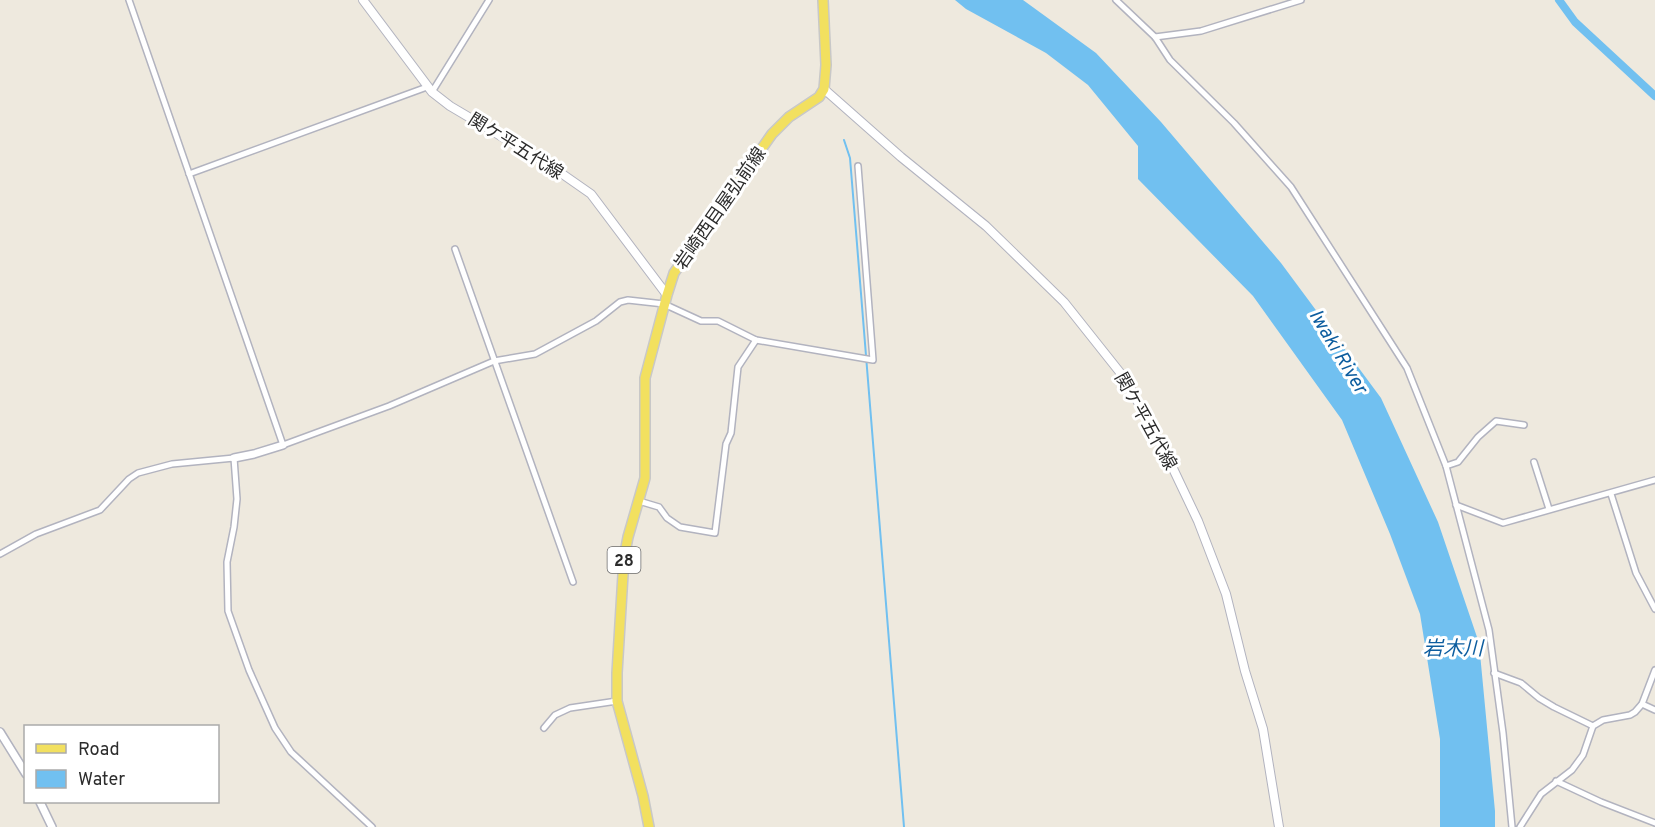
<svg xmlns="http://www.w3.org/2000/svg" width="1655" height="827" font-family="Overpass,'Noto Sans JP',sans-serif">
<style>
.water{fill:#71c0f0}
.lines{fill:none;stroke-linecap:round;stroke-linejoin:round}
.stream{stroke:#71c0f0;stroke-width:2}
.canal{stroke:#71c0f0;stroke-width:8}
.minor-casing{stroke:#b2b3bf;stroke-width:8}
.tertiary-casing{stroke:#b2b3bf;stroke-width:10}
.secondary-casing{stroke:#b2b3bf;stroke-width:10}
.primary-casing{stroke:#c8c8c8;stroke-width:12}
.minor{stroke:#fff;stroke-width:5}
.tertiary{stroke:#fff;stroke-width:7}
.secondary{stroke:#fff;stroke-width:8}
.primary{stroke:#f2e05f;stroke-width:9}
.labels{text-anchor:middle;stroke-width:6;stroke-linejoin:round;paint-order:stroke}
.shield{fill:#fff;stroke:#6b6b6b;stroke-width:1.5}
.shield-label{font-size:16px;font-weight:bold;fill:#2c2c2c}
.street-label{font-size:18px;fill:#2c2c2c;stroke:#fff}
.water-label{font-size:20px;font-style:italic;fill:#0d5d9f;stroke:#fff}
</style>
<rect width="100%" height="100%" fill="#eee9de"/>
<!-- water -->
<path class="water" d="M955,0h68l73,53 65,69 120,141 100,135 57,124 41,121 16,168v16h-55v-88l-20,-125 -30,-80 -48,-114 -89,-124 -115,-117v-33l-50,-61 -42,-32 -80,-44z"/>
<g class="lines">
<!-- stream -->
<path class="stream" d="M844,140l6,18 7,86 47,583"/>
<!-- canal -->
<path class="canal" d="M1559,0l16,22 80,74"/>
<defs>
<g id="minor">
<path d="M129,0l154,445 106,-39 105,-45 41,-7 61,-33 24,-19 8,-2 36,4 37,17h17l38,19 117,20 -15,-194"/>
<path d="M1116,0l39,37 15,23 64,63 57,64 116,181 39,98 43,164 14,103 9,94"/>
<path d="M1155,37l46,-6 100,-31"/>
<path d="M432,92l57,-92"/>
<path d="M189,174l238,-87"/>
<path d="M455,249l118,333"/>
<path d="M1534,462l15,47"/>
<path d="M1446,466l12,-4 20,-25 18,-16 28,4"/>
<path d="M1611,494l25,79 19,36"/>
<path d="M639,501l20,6 8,11 13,9 35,6 11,-89 5,-11 7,-66 18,-27"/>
<path d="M1456,505l47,18 152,-43"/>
<path d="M0,554l36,-20 64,-24 29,-31 9,-6 34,-9 62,-6 3,41 -3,28 -7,35 1,49 21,59 26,58 16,24 81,75"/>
<path d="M1494,673l27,10 18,15 15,9 39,19"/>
<path d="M1642,704l13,6"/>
<path d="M544,728l11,-13 15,-7 47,-7"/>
<path d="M1556,781l45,21 54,21"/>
<path d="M1520,827l21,-33 31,-24 11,-15 10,-29 10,-6 27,-5 5,-3 7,-8 13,-34"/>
</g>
<g id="tertiary">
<path d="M234,458l20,-4 29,-9"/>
<path d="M0,732l26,42"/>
<path d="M40,802l12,25"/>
</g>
<g id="secondary">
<path d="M363,0l69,92 18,14 98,58 43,30 76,101"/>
<path d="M824,89l77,68 85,69 78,76 62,78 42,78 30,63 28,73 19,77 18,58 16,98"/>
</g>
<path id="primary" d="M649,827l-6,-31 -26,-95v-28l7,-115 4,-21 17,-59v-100l22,-83 7,-22 98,-139 17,-17 30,-20 5,-8 2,-24 -3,-65"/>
</defs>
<!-- minor casing -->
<use href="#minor" class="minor-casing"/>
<!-- tertiary casing -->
<use href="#tertiary" class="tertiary-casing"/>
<!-- secondary casing -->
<use href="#secondary" class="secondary-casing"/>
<!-- primary casing -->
<use href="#primary" class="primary-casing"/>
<!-- minor -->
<use href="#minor" class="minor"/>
<!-- tertiary -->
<use href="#tertiary" class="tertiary"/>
<!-- secondary -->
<use href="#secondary" class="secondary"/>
<!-- primary -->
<use href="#primary" class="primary"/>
</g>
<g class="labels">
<!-- shield labels -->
<rect class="shield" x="607.5" y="547" width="33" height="26" rx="4.5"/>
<g class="shield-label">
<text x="624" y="566">28</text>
</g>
<!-- street labels -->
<g class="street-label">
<text transform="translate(516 146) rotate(32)" y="6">関ケ平五代線</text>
<text transform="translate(720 208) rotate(-55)" y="6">岩崎西目屋弘前線</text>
<text transform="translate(1146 421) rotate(61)" y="6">関ケ平五代線</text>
</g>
<!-- water labels -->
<g class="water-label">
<text transform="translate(1339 351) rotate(59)" y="7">Iwaki River</text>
<text x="1453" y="655">岩木川</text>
</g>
</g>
<!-- legend -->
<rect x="24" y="725" width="195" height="78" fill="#ffffff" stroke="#ababab" stroke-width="1.5"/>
<rect x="36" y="744" width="30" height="9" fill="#f2e05f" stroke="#ababab" stroke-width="1.5"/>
<text x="78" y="755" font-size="18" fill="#2c2c2c">Road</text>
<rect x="36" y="770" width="30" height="18" fill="#71c0f0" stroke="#ababab" stroke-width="1.5"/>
<text x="78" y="785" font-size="18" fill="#2c2c2c">Water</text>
</svg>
